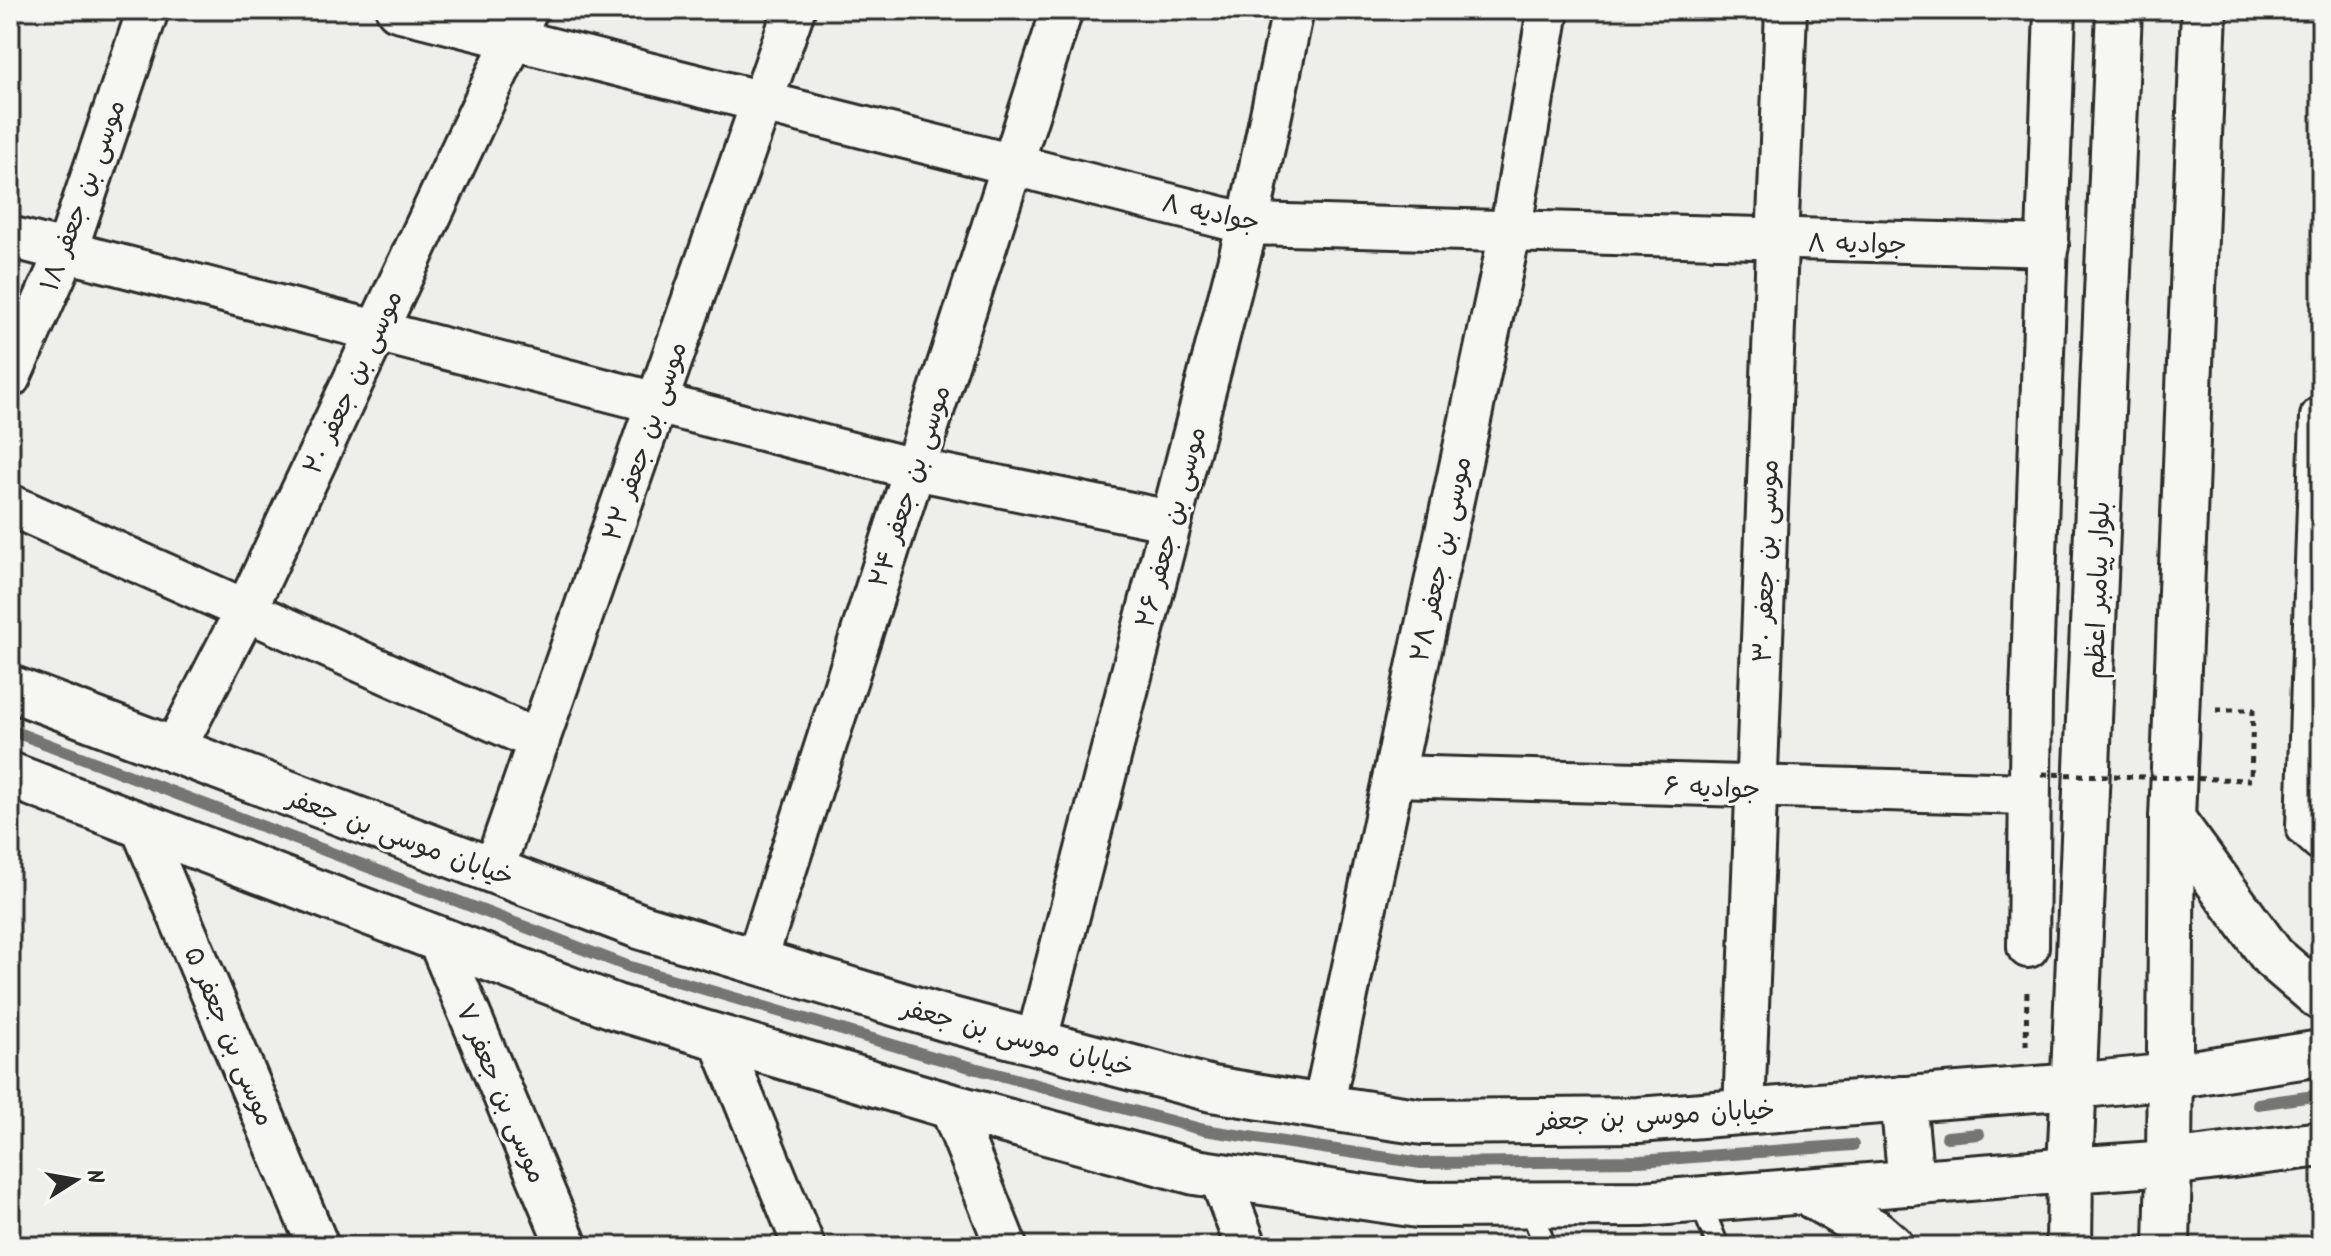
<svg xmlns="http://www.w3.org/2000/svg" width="2331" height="1256" font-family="Kalam,'Playpen Sans Arabic',sans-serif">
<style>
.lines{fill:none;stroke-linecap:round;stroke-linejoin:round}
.stream{stroke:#757573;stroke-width:12}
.service-casing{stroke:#2b2b2b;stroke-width:26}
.minor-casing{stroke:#2b2b2b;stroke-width:46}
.secondary-casing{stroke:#2b2b2b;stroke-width:50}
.primary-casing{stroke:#2b2b2b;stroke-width:50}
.path{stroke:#2b2b2b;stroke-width:5;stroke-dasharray:6 6;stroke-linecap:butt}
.service{stroke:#f6f6f2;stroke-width:20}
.minor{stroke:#f6f6f2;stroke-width:40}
.secondary{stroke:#f6f6f2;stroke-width:44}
.primary{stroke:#f6f6f2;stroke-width:44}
.path-bridge{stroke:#2b2b2b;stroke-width:5;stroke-dasharray:6 6;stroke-linecap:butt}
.labels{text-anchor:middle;stroke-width:6;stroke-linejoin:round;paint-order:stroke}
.street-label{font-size:26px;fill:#2b2b2b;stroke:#f6f6f2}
</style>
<rect width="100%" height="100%" fill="#eeeeea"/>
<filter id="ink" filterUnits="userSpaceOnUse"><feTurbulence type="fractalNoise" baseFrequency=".0125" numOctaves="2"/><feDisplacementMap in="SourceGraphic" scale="16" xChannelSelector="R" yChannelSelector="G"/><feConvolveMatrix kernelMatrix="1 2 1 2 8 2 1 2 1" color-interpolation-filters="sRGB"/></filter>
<g filter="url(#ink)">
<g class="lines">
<!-- stream -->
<g class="stream">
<path d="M10,730l620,237 303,90 271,73 217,33 219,-2 213,-16"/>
<path d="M2258,1104l63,-9"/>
<path d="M1947,1137l32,-3"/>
</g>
<defs>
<g id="service">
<path d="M1699,1199l19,47"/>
<path d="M1529,1205l16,41"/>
</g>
<g id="minor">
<path d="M397,10l851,214 800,22"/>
<path d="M10,237l904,232 257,52"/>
<path d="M10,377l57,-128 81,-239"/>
<path d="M2321,417l-14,410 14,13"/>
<path d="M10,505l529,236"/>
<path d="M173,752l73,-142 281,-600"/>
<path d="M1394,776l635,18"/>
<path d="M141,826l177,420"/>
<path d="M493,871l301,-861"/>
<path d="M438,939l129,307"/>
<path d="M2028,947l3,-249 24,-688"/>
<path d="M756,962l306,-952"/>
<path d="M719,1038l85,208"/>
<path d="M1036,1043l212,-819 45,-214"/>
<path d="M950,1106l56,140"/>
<path d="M1323,1107l187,-874 38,-223"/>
<path d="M1744,1112l42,-1102"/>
<path d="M1219,1175l27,71"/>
</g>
<g id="secondary">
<path d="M10,688l632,239 302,91 268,71 111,18 100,15 215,-2 436,-34 98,-10 149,-23"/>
<path d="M10,775l606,232 334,99 245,66 223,33 224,-1 428,-34 -1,76"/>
<path d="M1903,1099l8,84"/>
<path d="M1804,1191l71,41 16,14"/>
<path d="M2167,1246l2,-83 152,-19"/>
</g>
<g id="primary">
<path d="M2119,10l-49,1160 99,-7 3,-344 32,-809"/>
<path d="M2172,819l101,138 48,41"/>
</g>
</defs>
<!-- service casing -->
<use href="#service" class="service-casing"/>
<!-- minor casing -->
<use href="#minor" class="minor-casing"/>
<!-- secondary casing -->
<use href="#secondary" class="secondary-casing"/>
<!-- primary casing -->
<use href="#primary" class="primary-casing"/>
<!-- path -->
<g class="path">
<path d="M2216,710h37l-2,70"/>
<path d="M2026,1046l1,-58"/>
</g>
<!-- service -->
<use href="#service" class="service"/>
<!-- minor -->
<use href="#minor" class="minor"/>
<!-- secondary -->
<use href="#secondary" class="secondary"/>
<!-- primary -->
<use href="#primary" class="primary"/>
<!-- path-bridge -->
<path class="path-bridge" d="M2042,774l209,6"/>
</g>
</g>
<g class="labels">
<!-- street labels -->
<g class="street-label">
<text transform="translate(82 195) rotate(-70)" y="9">موسی بن جعفر ۱۸</text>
<text transform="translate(1211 212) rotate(12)" y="9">جوادیه ۸</text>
<text transform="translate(1857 243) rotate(1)" y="9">جوادیه ۸</text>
<text transform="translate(352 382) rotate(-65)" y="9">موسی بن جعفر ۲۰</text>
<text transform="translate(644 441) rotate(-71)" y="9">موسی بن جعفر ۲۲</text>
<text transform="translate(909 486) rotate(-72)" y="9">موسی بن جعفر ۲۴</text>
<text transform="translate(1170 527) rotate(-75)" y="9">موسی بن جعفر ۲۶</text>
<text transform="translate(1440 559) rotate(-78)" y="9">موسی بن جعفر ۲۸</text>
<text transform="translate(1765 561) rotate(-88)" y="9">موسی بن جعفر ۳۰</text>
<text transform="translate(2097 590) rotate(-88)" y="9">بلوار پیامبر اعظم</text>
<text transform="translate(1712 787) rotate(2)" y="9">جوادیه ۶</text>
<text transform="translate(401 837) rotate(20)" y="9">خیابان موسی بن جعفر</text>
<text transform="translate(230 1036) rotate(67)" y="9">موسی بن جعفر ۵</text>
<text transform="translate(1018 1037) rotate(15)" y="9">خیابان موسی بن جعفر</text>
<text transform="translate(502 1093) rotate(67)" y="9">موسی بن جعفر ۷</text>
<text transform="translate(1656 1115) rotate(-3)" y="9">خیابان موسی بن جعفر</text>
</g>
</g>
<!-- margin -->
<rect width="2331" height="1256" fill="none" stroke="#f6f6f2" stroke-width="40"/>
<rect x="20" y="20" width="2291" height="1216" fill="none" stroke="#2b2b2b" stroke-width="3" filter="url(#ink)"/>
<!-- north arrow -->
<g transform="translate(76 1180) rotate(79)" stroke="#f6f6f2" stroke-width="6" paint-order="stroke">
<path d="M0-6L14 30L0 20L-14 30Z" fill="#2b2b2b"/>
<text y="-12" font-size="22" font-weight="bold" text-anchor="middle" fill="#2b2b2b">N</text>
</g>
</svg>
